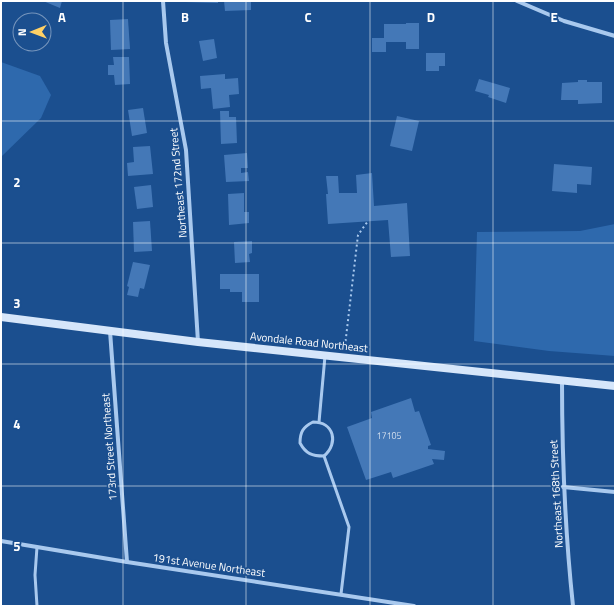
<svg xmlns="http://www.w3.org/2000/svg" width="616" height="607" font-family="'Titillium Web',sans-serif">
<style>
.green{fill:#2e69ad}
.building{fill:#4478b7}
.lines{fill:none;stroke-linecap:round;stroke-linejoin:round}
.path{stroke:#a9c9ee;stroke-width:2;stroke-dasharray:2 3;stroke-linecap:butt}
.lane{stroke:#a9c9ee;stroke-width:3}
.street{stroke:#a9c9ee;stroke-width:4}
.secondary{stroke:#d6e6fa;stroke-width:8}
.grid{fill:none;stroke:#fff;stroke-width:1;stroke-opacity:0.55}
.labels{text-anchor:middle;stroke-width:3.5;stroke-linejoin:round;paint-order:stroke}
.number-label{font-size:9px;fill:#d0dded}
.street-label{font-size:11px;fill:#fff;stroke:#1b4f8f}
.grid-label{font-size:13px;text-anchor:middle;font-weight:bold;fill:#fff;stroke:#1b4f8f;stroke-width:3.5;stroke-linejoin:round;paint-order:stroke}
</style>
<rect width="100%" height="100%" fill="#1b4f8f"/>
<!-- green -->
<g class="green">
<path d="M1,62l39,14 11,19 -10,23 -40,39z"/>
<path d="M615,224v132l-66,-5 -75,-10 3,-109 103,-1z"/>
</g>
<!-- building -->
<g class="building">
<path d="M43,1h19l-2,7z"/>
<path d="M185,1h33v2l-33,-1z"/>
<path d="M224,1h27v9l-26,1z"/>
<path d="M128,19l2,30 -19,1 -1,-30z"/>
<path d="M406,23h13v26h-13v-7h-20v10h-14v-14h12v-14h22z"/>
<path d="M214,39l3,19 -14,3 -4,-20z"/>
<path d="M426,53h19v13h-6v5h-13z"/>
<path d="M113,57h16l1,27 -15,1 -1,-10h-6v-10h6z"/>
<path d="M225,74v5l13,-1 1,16 -10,1 1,12 -17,2 -2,-21 -10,1 -1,-13z"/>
<path d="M479,79l31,9 -4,15 -18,-6 1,-2 -14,-4z"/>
<path d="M578,80h9v2h15v21l-24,1v-4h-17l1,-17 16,-1z"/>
<path d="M143,108l4,25 -15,3 -4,-26z"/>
<path d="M220,111h9v6h7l1,26 -16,1z"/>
<path d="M397,116l22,5 -7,30 -22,-5z"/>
<path d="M150,146l3,28 -25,2 -1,-13 7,-1 -1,-15z"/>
<path d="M247,153l1,15h-7v5l7,-1 1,9 -23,1 -2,-27z"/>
<path d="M554,164l38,3 -1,18 -14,-1v9l-25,-2z"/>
<path d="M372,173l2,33 33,-3 3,53 -19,1 -3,-37 -60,4 -2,-30h2l-2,-18h12l1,17h18l-1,-18z"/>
<path d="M151,185l2,22 -16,2 -3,-22z"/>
<path d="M244,193v19h5v11l-20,2 -1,-31z"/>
<path d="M150,221l2,30 -18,1 -1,-30z"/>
<path d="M252,241v12l-3,1 1,8 -15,1 -1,-21z"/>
<path d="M133,262l17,3 -6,24 -4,-1 -2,9 -11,-2 2,-8 -2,-1z"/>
<path d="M220,274h39v28h-17v-10h-12v-3h-10z"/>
<path d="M411,398l4,14 4,-1 12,34 -3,1v3l17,2 -1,9 -12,-1 2,5 -41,14 -2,-6 -25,8 -19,-53 25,-9 -1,-6z"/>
</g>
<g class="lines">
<!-- path -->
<path class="path" d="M345,346l13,-111 10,-14"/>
<!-- lane -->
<g class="lane">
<path d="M313,422c21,0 26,21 11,34 -12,0 -18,-2 -24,-13 0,-11 3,-16 13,-21z"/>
<path d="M319,422l6,-66"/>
<path d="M324,456l25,71 -8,67"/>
<path d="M37,547l-2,28 2,31"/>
</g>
<!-- street -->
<g class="street">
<path d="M163,1l3,42 20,107 12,192"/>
<path d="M517,1l47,20 51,15"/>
<path d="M110,331l17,231"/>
<path d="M562,381c0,75 3,150 11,225"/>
<path d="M563,487l52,5"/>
<path d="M1,541l126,21 287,44"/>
</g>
<!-- secondary -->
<path class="secondary" d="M1,317l197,25 417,44"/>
</g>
<!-- grid -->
<path class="grid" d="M123,1v605M246,1v605M370,1v605M493,1v605M1,121h614M1,243h614M1,364h614M1,486h614"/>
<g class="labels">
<!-- number labels -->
<g class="number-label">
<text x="389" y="439">17105</text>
</g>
<!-- street labels -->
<g class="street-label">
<text transform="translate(178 183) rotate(-95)" y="4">Northeast 172nd Street</text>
<text transform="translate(309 342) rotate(6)" y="4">Avondale Road Northeast</text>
<text transform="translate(109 447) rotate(-94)" y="4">173rd Street Northeast</text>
<text transform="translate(556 494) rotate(-93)" y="4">Northeast 168th Street</text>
<text transform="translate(209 565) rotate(8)" y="4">191st Avenue Northeast</text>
</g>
</g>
<g class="grid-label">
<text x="62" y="22">A</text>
<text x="185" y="22">B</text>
<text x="308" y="22">C</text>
<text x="431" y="22">D</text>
<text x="554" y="22">E</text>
<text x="17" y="187">2</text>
<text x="17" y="308">3</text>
<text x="17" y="429">4</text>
<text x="17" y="551">5</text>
</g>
<!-- border -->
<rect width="616" height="607" fill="none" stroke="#ffffff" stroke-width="4"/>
<!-- north arrow -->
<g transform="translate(32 32) rotate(269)"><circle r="19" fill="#1b4f8f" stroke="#7695bc"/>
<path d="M0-3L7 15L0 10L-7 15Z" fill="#ffd166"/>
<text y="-6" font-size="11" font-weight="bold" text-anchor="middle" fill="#ffffff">N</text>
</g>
</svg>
